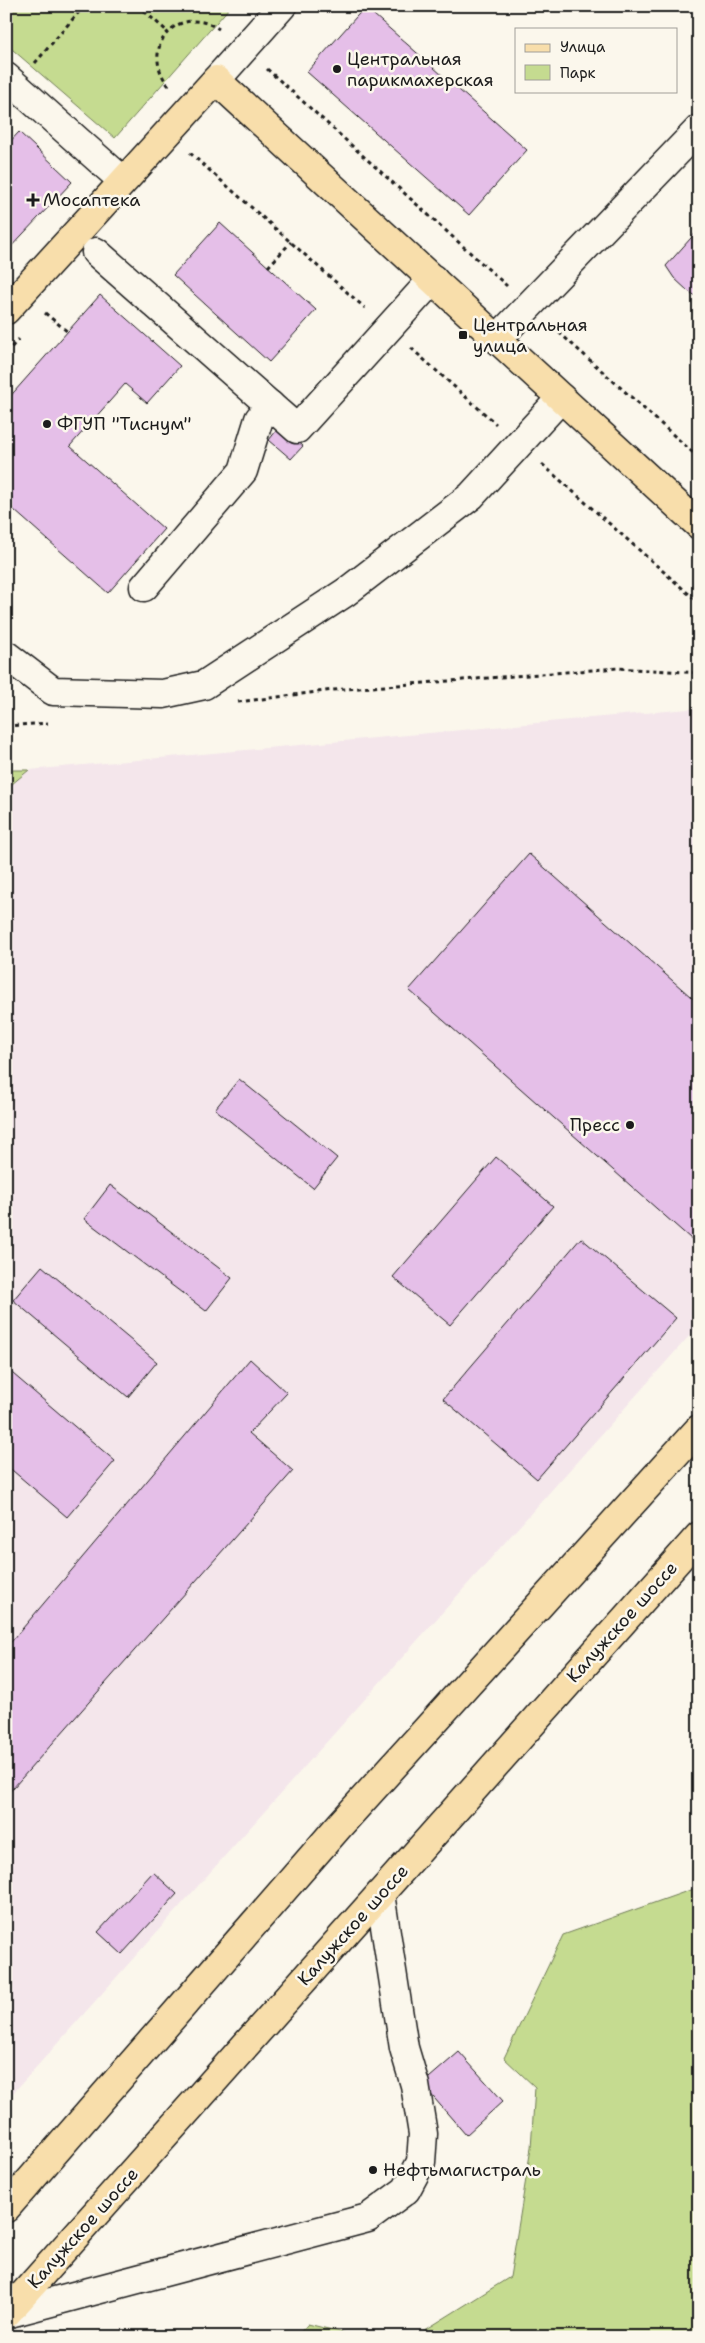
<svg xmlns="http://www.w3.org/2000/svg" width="705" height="2343" font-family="'Shantell Sans',sans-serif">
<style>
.built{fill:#f4e6eb}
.green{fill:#c5db90;stroke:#707c56}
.building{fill:#e5bfe8;stroke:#1c1c1c}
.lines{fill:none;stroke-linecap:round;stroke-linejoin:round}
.minor-casing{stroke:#1c1c1c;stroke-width:31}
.major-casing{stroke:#1c1c1c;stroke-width:31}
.highway-casing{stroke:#1c1c1c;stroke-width:31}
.path{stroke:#1c1c1c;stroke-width:3;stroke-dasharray:4 4;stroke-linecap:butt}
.minor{stroke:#fbf7ec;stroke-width:28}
.major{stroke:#f8deab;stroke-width:28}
.highway{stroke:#f8deab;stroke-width:28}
.poi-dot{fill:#1c1c1c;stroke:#fbf7ec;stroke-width:2}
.labels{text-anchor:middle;stroke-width:5;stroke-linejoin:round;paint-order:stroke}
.poi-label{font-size:18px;fill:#1c1c1c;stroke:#fbf7ec;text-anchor:start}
.street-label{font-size:18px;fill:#1c1c1c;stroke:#fbf7ec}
</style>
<rect width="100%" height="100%" fill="#fbf7ec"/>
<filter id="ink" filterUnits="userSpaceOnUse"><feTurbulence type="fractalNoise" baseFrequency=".02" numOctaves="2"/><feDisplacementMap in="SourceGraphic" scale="10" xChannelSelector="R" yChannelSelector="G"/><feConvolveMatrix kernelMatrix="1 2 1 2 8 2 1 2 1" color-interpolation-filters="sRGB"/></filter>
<g filter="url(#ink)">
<!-- built -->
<path class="built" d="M699,708v617l-693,776v-1312l23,-19z"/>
<!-- green -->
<g class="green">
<path d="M6,6h225l-116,132 -109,-94z"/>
<path d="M6,770h23l-23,19z"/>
<path d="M699,1887v450h-285l96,-60 21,-129 4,-61 -31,-29 59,-123z"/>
<path d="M308,2324l52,13h-64z"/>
</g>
<!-- building -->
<g class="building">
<path d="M365,7l162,143 -58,65 -162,-143z"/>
<path d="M19,132l53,50 -66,70v-106z"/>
<path d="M220,223l96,87 -47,52 -96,-87z"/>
<path d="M699,229v69l-11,-7 -14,-13 -8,-12z"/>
<path d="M100,295l80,71 -33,37 -22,-19 -55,62 94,83 -56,64 -102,-90v-102z"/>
<path d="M280,426l23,20 -12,13 -22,-19z"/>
<path d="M529,854l170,150v242l-290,-256z"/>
<path d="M239,1079l98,79 -24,30 -98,-79z"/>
<path d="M496,1157l57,49 -103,119 -57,-48z"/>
<path d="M110,1185l122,93 -26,33 -122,-92z"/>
<path d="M581,1238l95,80 -139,161 -94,-80z"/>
<path d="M42,1266l115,96 -29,35 -115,-97z"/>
<path d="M250,1359l37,34 -38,40 44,38 -287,325v-148z"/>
<path d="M6,1368l109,93 -48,56 -61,-52z"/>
<path d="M153,1872l24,22 -55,60 -24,-22z"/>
<path d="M459,2052l44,49 -37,34 -44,-51z"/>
</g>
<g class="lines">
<defs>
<g id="minor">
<path d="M6,77l116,103"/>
<path d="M216,80l66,-74"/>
<path d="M96,252l201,177 136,-150"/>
<path d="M497,339l202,-210"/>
<path d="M144,587l99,-116 16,-52 11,-14"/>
<path d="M6,655l47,36 110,3 41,-9 142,-93 125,-96 90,-98"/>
<path d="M6,2314l362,-96 38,-28 15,-28 2,-28 -8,-49 -11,-37 -24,-154"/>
</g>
<path id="major" d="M6,310l210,-230 483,445"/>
<g id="highway">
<path d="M6,2208l334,-383 359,-396"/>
<path d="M6,2314l693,-778"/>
</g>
</defs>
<!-- minor casing -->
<use href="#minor" class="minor-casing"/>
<!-- major casing -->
<use href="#major" class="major-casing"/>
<!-- highway casing -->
<use href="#highway" class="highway-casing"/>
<!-- path -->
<g class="path">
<path d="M138,6l30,26"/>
<path d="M35,63l49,-57"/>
<path d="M267,69l240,217"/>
<path d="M169,86c-31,-37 8,-84 50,-57"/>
<path d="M190,153l175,155"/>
<path d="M268,267l23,-25"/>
<path d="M45,313l23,19"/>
<path d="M553,327l146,131"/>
<path d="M411,348l85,76"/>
<path d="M6,353l13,-14"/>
<path d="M542,464l157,139"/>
<path d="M238,702l95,-12 285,-22 81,5"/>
<path d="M6,726l42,-3"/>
</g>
<!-- minor -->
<use href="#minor" class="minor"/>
<!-- major -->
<use href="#major" class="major"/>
<!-- highway -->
<use href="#highway" class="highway"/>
</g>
</g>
<!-- markers -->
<g class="poi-dot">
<circle cx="337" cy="69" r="5"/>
<path d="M30.5 192.5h5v5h5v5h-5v5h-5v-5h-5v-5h5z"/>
<rect x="458" y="330" width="10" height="10" rx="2.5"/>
<circle cx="47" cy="424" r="5"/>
<circle cx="630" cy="1125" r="5"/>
<circle cx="373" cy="2170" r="5"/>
</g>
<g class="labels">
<!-- poi labels -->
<g class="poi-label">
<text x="347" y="65">Центральная<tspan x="347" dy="21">парикмахерская</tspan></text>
<text x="43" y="206">Мосаптека</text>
<text x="473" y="331">Центральная<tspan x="473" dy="21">улица</tspan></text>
<text x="57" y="430">ФГУП "Тиснум"</text>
<text x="620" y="1131" text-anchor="end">Пресс</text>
<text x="383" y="2176">Нефтьмагистраль</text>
</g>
<!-- street labels -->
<g class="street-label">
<text transform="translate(622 1622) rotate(-48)" y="6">Калужское шоссе</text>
<text transform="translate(353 1925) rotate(-48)" y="6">Калужское шоссе</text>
<text transform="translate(83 2228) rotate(-48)" y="6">Калужское шоссе</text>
</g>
</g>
<!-- margin -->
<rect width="705" height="2343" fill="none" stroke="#fbf7ec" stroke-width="25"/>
<rect x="12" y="12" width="680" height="2318" fill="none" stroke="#1c1c1c" stroke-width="2" filter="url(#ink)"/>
<!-- legend -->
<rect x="515" y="28" width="162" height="65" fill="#fbf7ec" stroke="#a29f99"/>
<rect x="525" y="44" width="25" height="8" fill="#f8deab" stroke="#a29f99"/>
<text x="560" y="52" font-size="15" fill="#1c1c1c">Улица</text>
<rect x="525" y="65" width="25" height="15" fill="#c5db90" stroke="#a29f99"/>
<text x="560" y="78" font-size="15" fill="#1c1c1c">Парк</text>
</svg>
